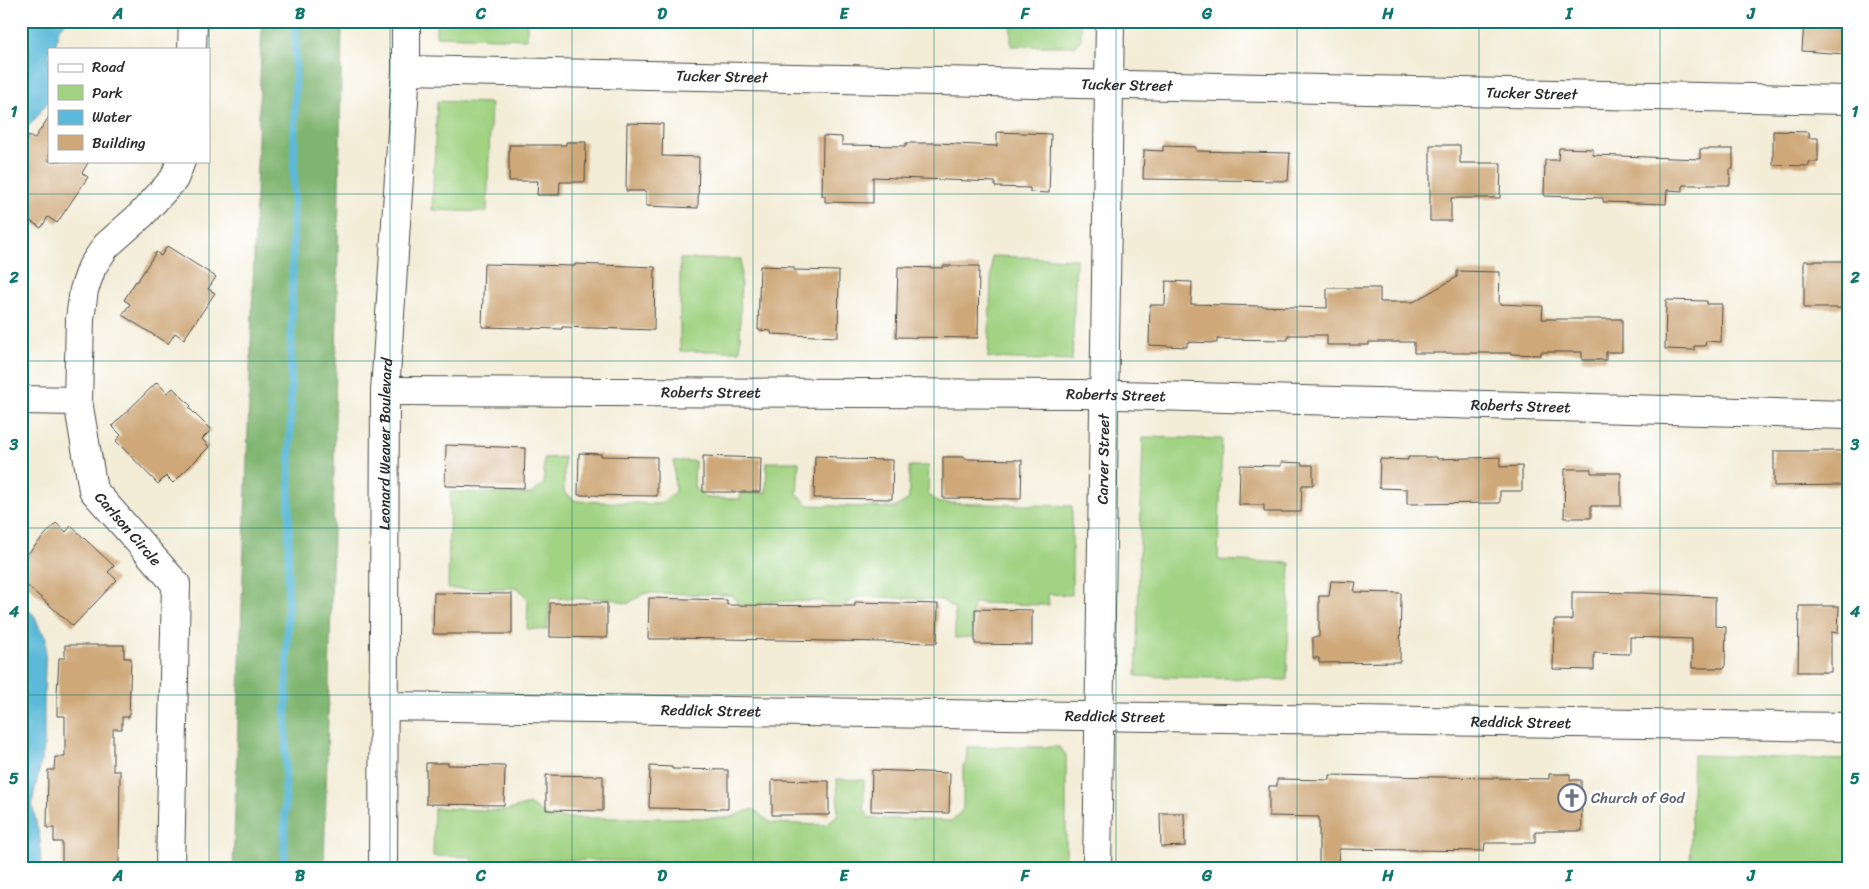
<svg xmlns="http://www.w3.org/2000/svg" width="1869" height="889" font-family="Sriracha,sans-serif">
<style>
.green{fill:#a1d383;stroke:#667f57}
.forest{fill:#80b571;stroke:#56704e}
.water{fill:#5bb9d9;stroke:#437282}
.lines{fill:none;stroke-linecap:round;stroke-linejoin:round}
.stream{stroke:#5bb9d9;stroke-width:8}
.building{fill:#cea879}
.minor-casing{stroke:#494845;stroke-width:30}
.minor{stroke:#fff;stroke-width:28}
.grid{fill:none;stroke:#0f766e;stroke-width:1;stroke-opacity:0.55}
.labels{text-anchor:middle;stroke-width:5;stroke-linejoin:round;paint-order:stroke}
.street-label{font-size:15px;fill:#2b2b2b;stroke:#fff}
.worship-label{font-size:15px;fill:#5b616d;stroke:#fff;text-anchor:start}
.neatline{fill:none;stroke:#0f766e;stroke-width:2}
.grid-label{font-size:16px;text-anchor:middle;font-weight:bold;fill:#0f766e}
</style>
<rect width="100%" height="100%" fill="#fff"/>
<filter id="ink" filterUnits="userSpaceOnUse"><feTurbulence type="fractalNoise" baseFrequency=".02" numOctaves="2"/><feDisplacementMap in="SourceGraphic" scale="10" xChannelSelector="R" yChannelSelector="G"/><feConvolveMatrix kernelMatrix="1 2 1 2 8 2 1 2 1" color-interpolation-filters="sRGB"/></filter>
<filter id="wash" filterUnits="userSpaceOnUse"><feTurbulence type="fractalNoise" baseFrequency=".0096" numOctaves="4" result="noise"/><feDisplacementMap in="SourceGraphic" scale="20" xChannelSelector="R" yChannelSelector="G"/><feGaussianBlur stdDeviation="1.12" result="paint"/><feColorMatrix in="noise" values="0 0 0 0 0 0 0 0 0 0 0 0 0 0 0 0 0 1.4 0 .05"/><feComposite in="paint" operator="in"/></filter>
<g filter="url(#wash)">
<rect width="100%" height="100%" fill="#f3edd8"/>
<!-- green -->
<g class="green">
<path d="M436,21h91v18l-91,-3z"/>
<path d="M1011,21h70v18l-6,7h-64z"/>
<path d="M437,101l54,2 -4,109 -55,-2z"/>
<path d="M992,256l84,3 -4,102 -84,-3z"/>
<path d="M680,259h61l-1,92h-60z"/>
<path d="M1143,437l79,2 -4,121 72,3 -3,117 -151,-4z"/>
<path d="M564,457v35l12,9 84,3 15,-12 -1,-31h21l-1,26 12,11 34,1 1,-6h25l1,-31h32l-2,32 12,11 85,3 15,-9v-33h20l-1,28 11,9 133,3v89l-24,-1 1,11 -76,-2 -1,34 -17,1v-28l-13,-10 -82,-4 -22,13 -17,-8 -60,1 -3,32h-21l1,-31 -7,-8 -86,-2 -18,11 -14,-5 -63,-1 -3,32 -20,-1 1,-29 -10,-12 -70,1 2,-97 81,2 13,-10v-26z"/>
<path d="M967,747h92l7,8v113h-85l-73,-3v3h-230l-1,-6 -164,-3 -1,9h-40l-1,-11 -38,-1 1,-48 71,3 24,-7 20,14h179l25,-9 18,14 55,2 12,-11 -1,-35 27,1v29l6,9 82,3 11,-12v-44l3,-1z"/>
<path d="M1693,755l155,5v108h-158z"/>
</g>
<!-- forest -->
<path class="forest" d="M262,21h80l-9,511 -9,336h-91z"/>
<!-- water -->
<g class="water">
<path d="M21,21h46l-8,7 -4,21h-6v51l-14,19 -14,16z"/>
<path d="M21,603l13,12 6,14 6,8 -2,61v50l-12,55 8,37 1,28h-20z"/>
</g>
<g class="lines">
<!-- stream -->
<path class="stream" d="M284,868l12,-847"/>
</g>
<g id="blocks">
<!-- building -->
<g class="building">
<path d="M1804,21l43,3 -2,30 -43,-3z"/>
<path d="M49,117v44h40l-7,12 6,4 -31,46 -9,-6 -7,11 -20,-13v-66l8,-13 5,3z"/>
<path d="M627,123l36,1 -1,32 37,1 -1,51 -52,-2v-15h-20z"/>
<path d="M1773,131l36,1v6h9v24h-9v4l-36,-1z"/>
<path d="M997,132l54,2 -2,59 -19,-1v-4l-35,-1v-5l-122,-5v26l-48,-1v-6h-3l1,-60 19,1v8l64,1v-3h31l60,3z"/>
<path d="M566,142h20l-1,40h-25l-1,13h-22l1,-14h-29v-36h57z"/>
<path d="M1430,145h30v18h41l-1,35h-49v23h-21z"/>
<path d="M1163,146l33,1v4l94,2 -2,28 -145,-2 1,-29 19,1z"/>
<path d="M1559,148l34,1v6l107,4v-10h33v20h-3v16h-47v6l-16,-1 -1,14 -63,-2v-4l-59,-2 1,-36h13z"/>
<path d="M167,246l49,31 -8,12 7,4 -31,46 -9,-6 -7,11 -46,-29 8,-11 -6,-4 12,-19 1,1 19,-30 5,4z"/>
<rect x="1804" y="261" width="42" height="47"/>
<path d="M484,264l91,2v-2l80,3 -1,63 -92,-3v2l-80,-2z"/>
<path d="M760,266l34,1v3l45,1 -1,66 -67,-3v-3l-13,-1z"/>
<path d="M943,266h36l-1,72 -82,-1 2,-70 45,1z"/>
<path d="M1457,271l43,1 -1,32 44,2 -1,13h80v33h-16v8h-24v-8h-41v3l-30,-1v-1h-97v-11h-45v3h-42v-10h-39v5l-71,-1v4l-30,-1v5l-38,-2 1,-40h15l1,-24 26,1 -1,22 136,4v-20h53v14h33l44,-25z"/>
<path d="M1666,300l41,1v3h15l-1,38 -15,-1 -1,5h-11v4l-29,-1z"/>
<path d="M157,382l10,11 6,-5 18,18 -2,2 22,22 -9,9 7,8 -36,36 -7,-7 -8,8 -42,-43 5,-6 -9,-9z"/>
<path d="M446,445l79,3 -1,40 -79,-2z"/>
<path d="M1774,451h70v34l-70,1z"/>
<path d="M579,453l22,1v2l56,1v39l-79,-1z"/>
<path d="M703,456l58,2 -1,34h-57z"/>
<path d="M815,456l21,1v2l57,1 -1,39 -78,-1z"/>
<path d="M943,457h22v2l57,1 -1,39 -78,-1z"/>
<path d="M1408,457h29v2l63,-2v10l22,-1v25h-22v12l-93,1v-15l-28,-1 1,-29 28,1z"/>
<path d="M1281,462l21,1v2h11v20h-11l-1,27h-37v-7h-25l1,-40 41,1z"/>
<path d="M1565,469h26v4h30v33h-30v12h-27z"/>
<path d="M56,523l10,9 5,-6 43,40 -6,6 9,8 -44,46 -52,-46v-19z"/>
<path d="M1331,581l25,1 -2,10 47,1 -1,69 -81,1v-5h-6v-21h6v-41h10z"/>
<path d="M1572,592l71,1 72,4v29l11,1 -1,41h-33v-29l-62,-2v17l-36,-1v17l-41,-1 1,-49h18z"/>
<path d="M434,593l78,1v40h-79z"/>
<path d="M649,598l78,2v5l128,1v-4l83,2 -1,39 -267,-5v1h-22z"/>
<path d="M550,603h57v35l-57,-1z"/>
<path d="M1799,606h40l-1,27 -7,-1v40h-33z"/>
<path d="M975,609l57,1v35l-57,-1z"/>
<path d="M65,645h59v13h7l-2,59h-7v12h-9v42h7l-1,97h-57v-26h-8v-14h-7l1,-58h6l1,-13h10v-41h-8v-23l2,-35h6z"/>
<path d="M426,763h22v2l57,1 -1,39 -78,-1z"/>
<path d="M650,766l22,1v2l56,1v39l-79,-1z"/>
<path d="M872,770l78,3 -1,40 -78,-2z"/>
<path d="M1549,774h21v6h11l1,51h-47v12h-50l-1,8 -145,-2 -1,19h-19v-51l-50,-1v-30h8v-7l53,1v-5l219,4z"/>
<path d="M546,775l57,1v35l-57,-1z"/>
<path d="M772,780l57,1v34h-57z"/>
<path d="M1160,813h24l1,33 -24,1z"/>
</g>
</g>
</g>
<g filter="url(#ink)">
<use href="#blocks" fill-opacity="0" stroke="#494845" stroke-width="1"/>
<g class="lines">
<defs>
<g id="minor">
<path d="M192,49l1,-28"/>
<path id="s1" d="M406,70l1442,30"/>
<path id="s2" d="M385,391l697,3 766,21"/>
<path d="M21,400l57,1"/>
<path id="s3" d="M383,706l1465,21"/>
<path d="M170,868l6,-284 -83,-94 -15,-89 2,-82 4,-29 8,-23 14,-21 35,-31 33,-36 7,-18"/>
<path id="s4" d="M383,868l2,-477 21,-321v-49"/>
<path id="s5" d="M1097,868l13,-847"/>
</g>
</defs>
<!-- minor casing -->
<use href="#minor" class="minor-casing"/>
<!-- minor -->
<use href="#minor" class="minor"/>
</g>
</g>
<!-- grid -->
<path class="grid" d="M209,21v847M390,21v847M572,21v847M753,21v847M934,21v847M1116,21v847M1297,21v847M1479,21v847M1660,21v847M21,194h1827M21,361h1827M21,528h1827M21,695h1827"/>
<!-- icons -->
<defs>
<symbol id="church-ring" viewBox="-11 -11 22 22"><circle r="9.5" fill="#fff" stroke="#6b7280" stroke-width="1.5"/><path d="M-1.2-6h2.4v3.5h3.3v2.4h-3.3V6h-2.4V-.1h-3.3v-2.4h3.3Z" fill="#6b7280"/></symbol>
</defs>
<g fill-rule="evenodd">
<use href="#church-ring" x="1556" y="782" width="32" height="32"/>
</g>
<g class="labels">
<!-- street labels -->
<g class="street-label">
<text dy="5" stroke="none"><textPath href="#s1" startOffset="316">Tucker Street</textPath></text>
<text dy="5" stroke="none"><textPath href="#s1" startOffset="721">Tucker Street</textPath></text>
<text dy="5" stroke="none"><textPath href="#s1" startOffset="1126">Tucker Street</textPath></text>
<text dy="5" stroke="none"><textPath href="#s2" startOffset="326">Roberts Street</textPath></text>
<text dy="5" stroke="none"><textPath href="#s2" startOffset="731">Roberts Street</textPath></text>
<text dy="5" stroke="none"><textPath href="#s2" startOffset="1136">Roberts Street</textPath></text>
<text dy="5" stroke="none"><textPath href="#s4" startOffset="424">Leonard Weaver Boulevard</textPath></text>
<text dy="5" stroke="none"><textPath href="#s5" startOffset="409">Carver Street</textPath></text>
<text transform="translate(128 529) rotate(49)" y="5">Carlson Circle</text>
<text dy="5" stroke="none"><textPath href="#s3" startOffset="328">Reddick Street</textPath></text>
<text dy="5" stroke="none"><textPath href="#s3" startOffset="732">Reddick Street</textPath></text>
<text dy="5" stroke="none"><textPath href="#s3" startOffset="1138">Reddick Street</textPath></text>
</g>
<!-- worship labels -->
<g class="worship-label">
<text x="1591" y="803">Church of God</text>
</g>
</g>
<!-- margin -->
<rect width="1869" height="889" fill="none" stroke="#fff" stroke-width="55"/>
<!-- legend -->
<rect x="48" y="48" width="162" height="115" fill="#ffffff" stroke="#aaaaaa"/>
<rect x="58" y="64" width="25" height="8" fill="#ffffff" stroke="#aaaaaa"/>
<text x="92" y="72" font-size="15" fill="#2b2b2b">Road</text>
<rect x="58" y="85" width="25" height="15" fill="#a1d383" stroke="#aaaaaa"/>
<text x="92" y="98" font-size="15" fill="#2b2b2b">Park</text>
<rect x="58" y="110" width="25" height="15" fill="#5bb9d9" stroke="#aaaaaa"/>
<text x="92" y="122" font-size="15" fill="#2b2b2b">Water</text>
<rect x="58" y="135" width="25" height="15" fill="#cea879" stroke="#aaaaaa"/>
<text x="92" y="148" font-size="15" fill="#2b2b2b">Building</text>
<rect x="28" y="28" width="1814" height="834" class="neatline"/>
<g class="grid-label">
<text x="118" y="19">A</text>
<text x="300" y="19">B</text>
<text x="481" y="19">C</text>
<text x="662" y="19">D</text>
<text x="844" y="19">E</text>
<text x="1025" y="19">F</text>
<text x="1207" y="19">G</text>
<text x="1388" y="19">H</text>
<text x="1569" y="19">I</text>
<text x="1751" y="19">J</text>
<text x="14" y="117">1</text>
<text x="1855" y="117">1</text>
<text x="14" y="283">2</text>
<text x="1855" y="283">2</text>
<text x="14" y="450">3</text>
<text x="1855" y="450">3</text>
<text x="14" y="617">4</text>
<text x="1855" y="617">4</text>
<text x="14" y="784">5</text>
<text x="1855" y="784">5</text>
<text x="118" y="881">A</text>
<text x="300" y="881">B</text>
<text x="481" y="881">C</text>
<text x="662" y="881">D</text>
<text x="844" y="881">E</text>
<text x="1025" y="881">F</text>
<text x="1207" y="881">G</text>
<text x="1388" y="881">H</text>
<text x="1569" y="881">I</text>
<text x="1751" y="881">J</text>
</g>
</svg>
